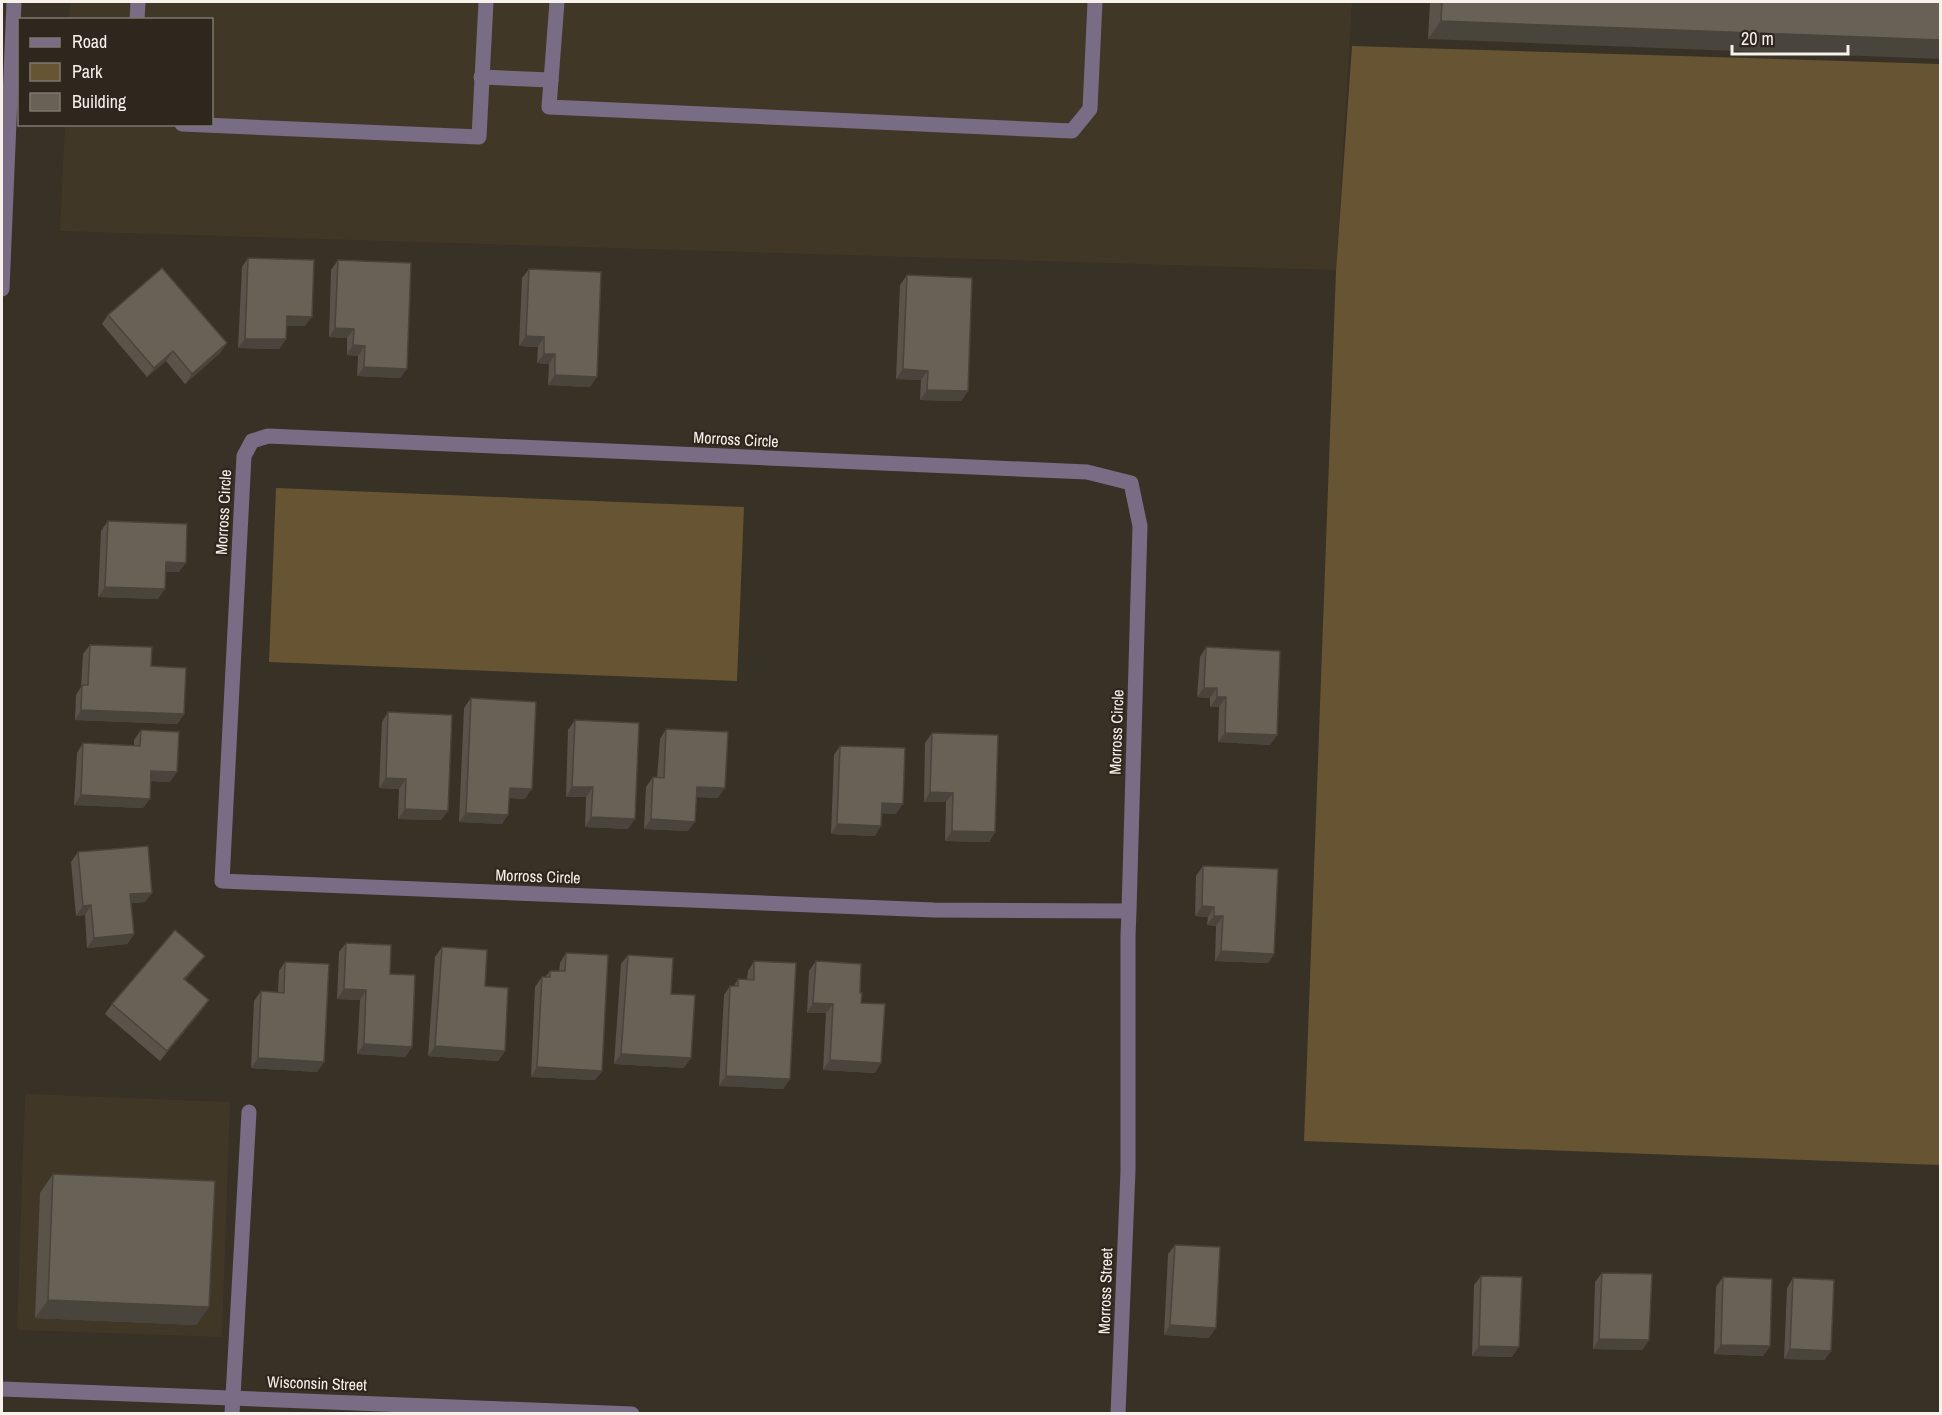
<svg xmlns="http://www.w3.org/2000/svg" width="1942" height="1415" font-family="'Archivo Narrow',sans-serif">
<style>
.built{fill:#413726}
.green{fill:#665433}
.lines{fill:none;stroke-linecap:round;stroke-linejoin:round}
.minor{stroke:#786d84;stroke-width:15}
.wall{fill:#595349}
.shaded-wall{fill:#49443c}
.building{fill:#686155;stroke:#49443c;stroke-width:1.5}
.labels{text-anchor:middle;stroke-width:4.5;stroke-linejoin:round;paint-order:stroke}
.street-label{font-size:16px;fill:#f6f2eb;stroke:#2d271d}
</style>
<rect width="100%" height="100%" fill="#383126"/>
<!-- built -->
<g class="built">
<path d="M70,2h1282l-16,268 -1276,-39 5,-106 147,-1v-104l-143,-1z"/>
<path d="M25,1094l205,8 -8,235 -205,-7z"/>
</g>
<!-- green -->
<g class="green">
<path d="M1352,46l588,18v1101l-636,-24 32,-870z"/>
<path d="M276,488l468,19 -7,174 -468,-19z"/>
</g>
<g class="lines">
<!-- minor -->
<g class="minor">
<path d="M557,2l-8,105 523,24 18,-22 5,-107"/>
<path d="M137,20l1,-18"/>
<path d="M481,77l70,3"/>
<path d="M182,124l297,13 7,-135"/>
<path d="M2,289l12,-287"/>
<path d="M2,1389l630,25"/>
<path d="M232,1414l17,-302"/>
<path d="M1118,1414l10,-243v-235l1,-25 11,-385 -9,-43 -44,-11 -819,-36 -16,5 -8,15 -22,425 712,29 195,1"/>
</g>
</g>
<!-- wall -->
<g class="wall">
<path d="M1430,2h511l-513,37z"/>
<path d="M248,258l57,68h-18l-1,13 -7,10 -41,-1 4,-81z"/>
<path d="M338,260l62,118 -43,-2 1,-20 -11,-1v-17l-18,-1 2,-67z"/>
<path d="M529,269l61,118 -42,-2 1,-21 -12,-1 1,-16 -19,-1 3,-68z"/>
<path d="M907,275l61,116 -7,10 -41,-1 1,-20 -25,-1 4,-94z"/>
<path d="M108,315l119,28 -7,10 -35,31 -19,-23 -19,16 -45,-53z"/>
<path d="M108,521l71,51h-13l-8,27 -60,-2 3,-66z"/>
<path d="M90,645l61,21 33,48 -7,10 -102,-4 1,-25 5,-8 2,-33z"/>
<path d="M1206,647l71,88 -7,10 -52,-3 1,-35h-9v-9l-13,-1 3,-40z"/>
<path d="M471,698l54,101 -16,-1 -7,26 -43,-2 5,-114z"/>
<path d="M388,712l53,108 -43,-1 1,-30 -20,-1 3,-66z"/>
<path d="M575,720l53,109 -43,-2 1,-30h-20l2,-67z"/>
<path d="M666,729l52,69 -22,-1 -8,34 -44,-2 2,-42 7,-10 4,1 3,-39z"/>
<path d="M141,730l29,52 -19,-1 -8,27 -69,-3 3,-52 6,-10 51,3v-6z"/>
<path d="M932,733l63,99 -6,10 -44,-1 1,-39h-22l1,-59z"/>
<path d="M840,746l56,68 -14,-1 -7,23 -44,-2 3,-79z"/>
<path d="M78,852l74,41 -7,9 -14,1 3,31 -7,10 -40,4 -2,-33 -9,1 -5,-54z"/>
<path d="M1203,866l71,88 -6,9 -53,-2 1,-35 -9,-1 1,-8 -13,-1 1,-40z"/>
<path d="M346,943l44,31 22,73 -7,10 -48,-3 3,-54 -23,-1 2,-47z"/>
<path d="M442,947l43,39 20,65 -7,10 -70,-5 7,-99z"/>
<path d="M566,953l36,118 -7,9 -64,-3 4,-90 7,-10h3l5,-6h9l1,-8z"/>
<path d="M628,955l43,39 13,74 -70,-4 7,-100z"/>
<path d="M205,956l-20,24 24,20 -7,10 -42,51 -55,-47 7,-10z"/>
<path d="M754,961l36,118 -7,10 -64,-3 5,-91 6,-9h4l4,-7h9l1,-8z"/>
<path d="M816,961l44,32 15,80 -52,-3 3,-57h-19l2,-42z"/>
<path d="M285,962l39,100 -7,10 -66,-4 3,-67 7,-10 17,1 1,-21z"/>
<path d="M53,1174l156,133 -13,18 -161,-7 5,-125z"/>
<path d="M1175,1245l34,93 -45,-3 4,-81z"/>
<path d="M1602,1273l47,67 -7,10 -49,-1 2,-67z"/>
<path d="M1481,1276l31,81 -40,-1 2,-71z"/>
<path d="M1723,1277l47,69 -7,10 -49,-2 2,-67z"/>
<path d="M1793,1278l38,73 -7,9 -40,-1 3,-71z"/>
</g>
<!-- shaded-wall -->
<g class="shaded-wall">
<path d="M1441,21l500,19v19l-513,-20z"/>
<path d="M287,316l25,1 -7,9h-25z"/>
<path d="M335,328l19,1 -7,9 -18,-1z"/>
<path d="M526,336l18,1 -6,10 -19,-1z"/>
<path d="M245,339h41l-7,10 -41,-1z"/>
<path d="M227,343l-7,10 -35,31 7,-10z"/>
<path d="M353,345l12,1 -7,10 -11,-1z"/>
<path d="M173,351l-7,10 -19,16 7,-9z"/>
<path d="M544,354h11l-6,10 -12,-1z"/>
<path d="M364,367l43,2 -7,9 -43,-2z"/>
<path d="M903,369l25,2 -7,9 -25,-1z"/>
<path d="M555,375l42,2 -7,10 -42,-2z"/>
<path d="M927,390l41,1 -7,10 -41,-1z"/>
<path d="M166,562l20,1 -7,9h-20z"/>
<path d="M105,587l60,2 -7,10 -60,-2z"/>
<path d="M1204,688h13l-7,10 -13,-1z"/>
<path d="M1217,697h9l-7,10h-9z"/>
<path d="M81,710l103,4 -7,10 -102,-4z"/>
<path d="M1225,733l52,2 -7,10 -52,-3z"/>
<path d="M151,771l26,1 -7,10 -26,-2z"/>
<path d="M386,778l20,1 -7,10 -20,-1z"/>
<path d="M572,787h21l-7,10h-20z"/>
<path d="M697,787l28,1 -7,10 -28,-2z"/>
<path d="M510,788l22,1 -7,10 -22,-2z"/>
<path d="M930,792l23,1 -7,9h-22z"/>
<path d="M81,795l69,4 -7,9 -69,-3z"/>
<path d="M882,803l21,1 -7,10 -21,-1z"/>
<path d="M405,809l43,2 -7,9 -43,-1z"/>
<path d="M466,813l42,2 -6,9 -43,-2z"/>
<path d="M591,817l44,2 -7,10 -43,-2z"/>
<path d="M651,819l44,3 -7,9 -44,-2z"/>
<path d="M837,824l44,2 -6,10 -44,-2z"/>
<path d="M952,831l43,1 -6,10 -44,-1z"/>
<path d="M152,893l-7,9 -21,2 6,-10z"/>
<path d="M91,905l-6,10 -9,1 7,-10z"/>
<path d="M1202,906l12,1 -6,10 -13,-1z"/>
<path d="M1214,916h9l-7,10 -9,-1z"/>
<path d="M134,934l-7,10 -40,4 7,-10z"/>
<path d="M1221,951l53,3 -6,9 -53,-2z"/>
<path d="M205,956l-7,9 -20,24 6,-10z"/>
<path d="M344,989l22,1 -6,10 -23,-1z"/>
<path d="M209,1000l-7,10 -42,51 7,-10z"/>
<path d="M813,1003l20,1 -7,9h-19z"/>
<path d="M364,1044l48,3 -7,10 -48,-3z"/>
<path d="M435,1046l70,5 -7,10 -70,-5z"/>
<path d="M621,1054l70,4 -7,10 -70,-4z"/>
<path d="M258,1058l66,4 -7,10 -66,-4z"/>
<path d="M830,1060l51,3 -6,10 -52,-3z"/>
<path d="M537,1067l65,4 -7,9 -64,-3z"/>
<path d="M726,1076l64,3 -7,10 -64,-3z"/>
<path d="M48,1300l161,7 -13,18 -161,-7z"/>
<path d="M1170,1325l46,3 -7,10 -45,-3z"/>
<path d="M1599,1339l50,1 -7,10 -49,-1z"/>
<path d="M1721,1345l49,1 -7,10 -49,-2z"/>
<path d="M1479,1346l40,1 -7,10 -40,-1z"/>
<path d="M1790,1349l41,2 -7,9 -40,-1z"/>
</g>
<!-- building -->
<g class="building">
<path d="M1442,2h499v38l-500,-19z"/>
<path d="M248,258l66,2 -2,57 -25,-1 -1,23h-41z"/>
<path d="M338,260l73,3 -4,106 -43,-2 1,-21 -12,-1 1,-16 -19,-1z"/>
<path d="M162,268l65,75 -35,31 -19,-23 -19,17 -46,-53z"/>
<path d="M529,269l72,3 -4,105 -42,-2v-21h-11v-17l-18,-1z"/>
<path d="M907,275l65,3 -4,113 -41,-1 1,-19 -25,-2z"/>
<path d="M108,521l79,3 -1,39 -20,-1 -1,27 -60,-2z"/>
<path d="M90,645l62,2 -1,19 35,2 -2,46 -103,-4 1,-25h6z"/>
<path d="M1206,647l74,4 -3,84 -52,-2 1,-36h-9v-9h-13z"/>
<path d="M471,698l65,4 -4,87 -22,-1 -2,27 -42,-2z"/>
<path d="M388,712l64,3 -4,96 -43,-2 1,-30 -20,-1z"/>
<path d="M575,720l64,3 -4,96 -44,-2 2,-30h-21z"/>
<path d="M666,729l62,3 -3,56 -28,-1 -2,35 -44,-3 2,-42 11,1z"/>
<path d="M141,730l38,2 -2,40 -26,-1 -1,28 -69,-4 2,-52 57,3z"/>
<path d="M932,733l66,2 -3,97 -43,-1 1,-38 -23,-1z"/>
<path d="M840,746l65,2 -2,56 -21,-1 -1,23 -44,-2z"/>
<path d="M148,846l4,47 -22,1 4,40 -40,4 -3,-33 -8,1 -5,-54z"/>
<path d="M1203,866l75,3 -4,85 -53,-3 2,-35h-9v-9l-12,-1z"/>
<path d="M175,930l30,26 -21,23 25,21 -42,51 -55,-47z"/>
<path d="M346,943l45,2 -1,29 25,1 -3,72 -48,-3 2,-54 -22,-1z"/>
<path d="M442,947l45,3 -2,36 23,2 -3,63 -70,-5z"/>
<path d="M566,953l42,2 -6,116 -65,-4 5,-90h8v-6h15z"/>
<path d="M628,955l45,3 -2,36 24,1 -4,63 -70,-4z"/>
<path d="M754,961l42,2 -6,116 -64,-3 4,-90h8v-7l16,1z"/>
<path d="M816,961l45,3 -1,29h2l-1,10 24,1 -4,59 -51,-3 3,-56 -20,-1z"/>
<path d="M285,962l44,2 -5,98 -66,-4 3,-67 23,2z"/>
<path d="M53,1174l162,7 -6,126 -161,-7z"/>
<path d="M1175,1245l45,2 -4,81 -46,-3z"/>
<path d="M1602,1273l50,1 -3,66 -50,-1z"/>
<path d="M1481,1276l41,1 -3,70 -40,-1z"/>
<path d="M1723,1277l49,2 -2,67 -49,-1z"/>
<path d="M1793,1278l41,2 -3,71 -41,-2z"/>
</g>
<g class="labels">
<!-- street labels -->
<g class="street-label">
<text transform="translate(736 439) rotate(3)" y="6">Morross Circle</text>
<text transform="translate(223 512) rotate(-87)" y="6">Morross Circle</text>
<text transform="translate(1116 732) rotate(-88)" y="6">Morross Circle</text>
<text transform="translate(538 876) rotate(2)" y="6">Morross Circle</text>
<text transform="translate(1105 1291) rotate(-88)" y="6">Morross Street</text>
<text transform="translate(317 1383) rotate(2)" y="6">Wisconsin Street</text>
</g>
</g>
<!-- border -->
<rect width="1942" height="1415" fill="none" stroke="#f6f2eb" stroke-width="6"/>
<!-- legend -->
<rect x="18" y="18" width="195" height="108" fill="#2d271d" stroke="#7d786f" stroke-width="1.5"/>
<rect x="30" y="38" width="30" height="9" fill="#786d84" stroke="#7d786f" stroke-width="1.5"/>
<text x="72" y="48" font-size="18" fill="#f6f2eb">Road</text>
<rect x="30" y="63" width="30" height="18" fill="#665433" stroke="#7d786f" stroke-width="1.5"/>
<text x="72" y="78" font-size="18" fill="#f6f2eb">Park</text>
<rect x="30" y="93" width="30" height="18" fill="#686155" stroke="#7d786f" stroke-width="1.5"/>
<text x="72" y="108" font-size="18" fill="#f6f2eb">Building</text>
<!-- scale -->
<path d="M1732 45v9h116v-9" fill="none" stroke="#f6f2eb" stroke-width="3"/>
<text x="1741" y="45" font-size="18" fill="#f6f2eb" stroke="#2d271d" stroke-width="4.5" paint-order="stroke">20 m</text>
</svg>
